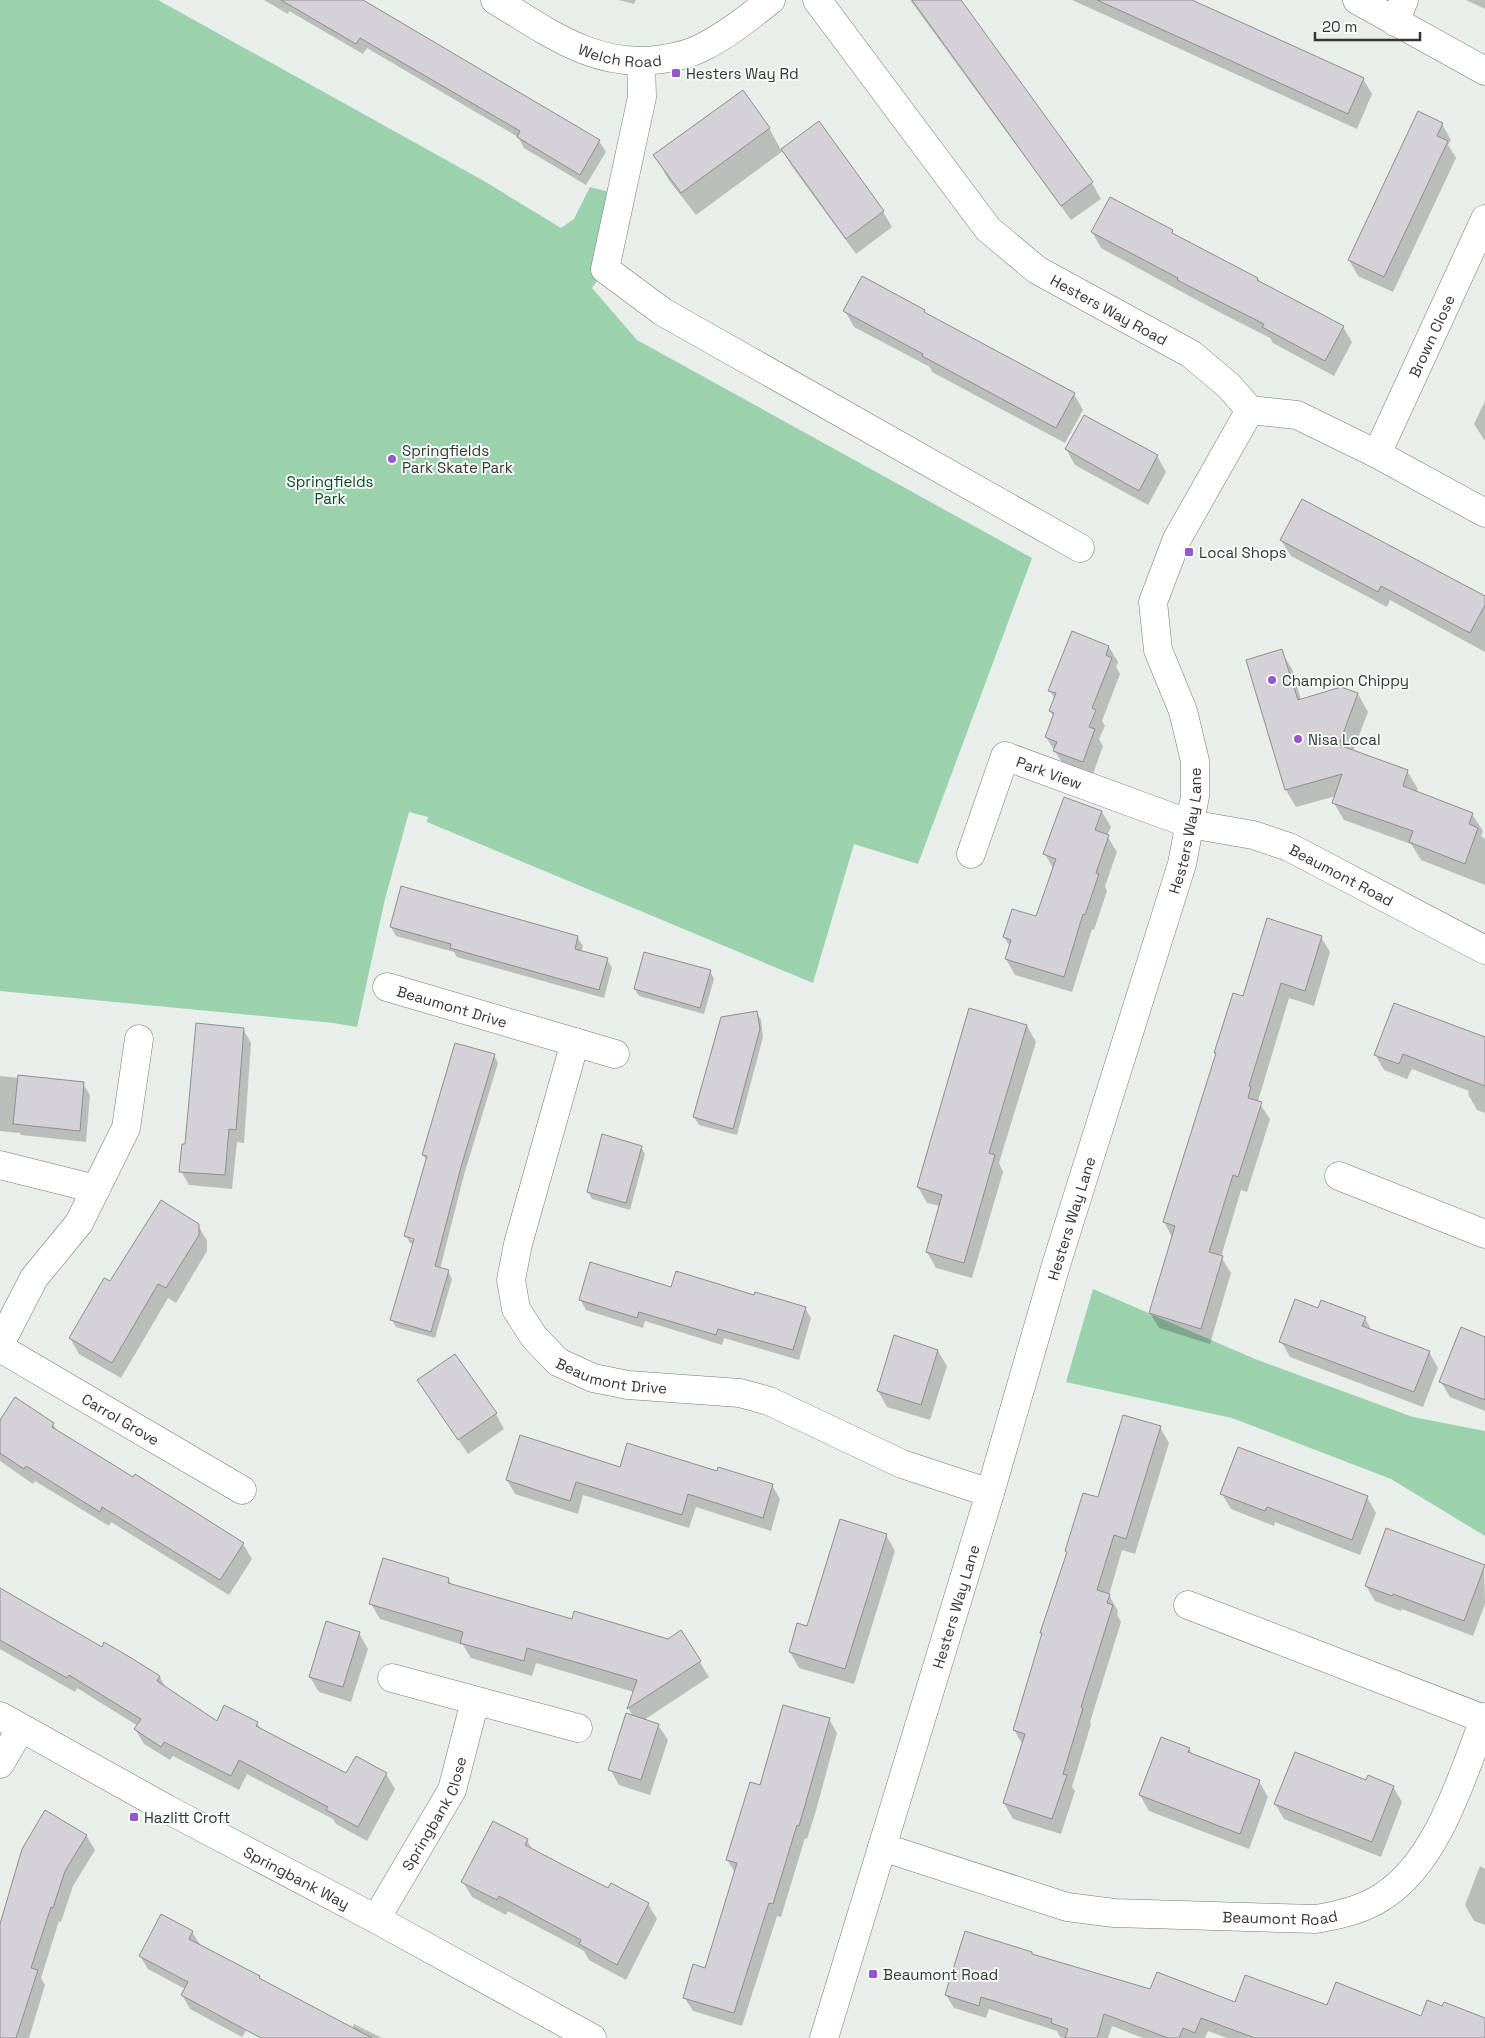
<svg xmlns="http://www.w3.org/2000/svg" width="1485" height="2038" font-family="'Space Grotesk',sans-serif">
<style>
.green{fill:#9cd1ad}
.shadow{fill:#0003;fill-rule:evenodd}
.building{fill:#d4d1d7;stroke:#908d92}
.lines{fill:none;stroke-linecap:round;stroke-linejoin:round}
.minor-casing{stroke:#757a77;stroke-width:29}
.minor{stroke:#fff;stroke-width:28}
.poi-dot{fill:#9657cd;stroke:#f5fbf7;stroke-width:2}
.labels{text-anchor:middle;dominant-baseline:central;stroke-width:4;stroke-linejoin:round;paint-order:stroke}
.street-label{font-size:15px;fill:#343635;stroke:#f5fbf7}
.poi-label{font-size:15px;fill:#343635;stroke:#f5fbf7;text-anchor:start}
.park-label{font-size:15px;fill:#0f4327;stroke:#f5fbf7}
</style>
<rect width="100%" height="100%" fill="#e8eeea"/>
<!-- green -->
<g class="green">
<path d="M 0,0 L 158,0 L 484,181 L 561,228 L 574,219 L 590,187 L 621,195 L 605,269 L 592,288 L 637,340 L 1032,558 L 918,864 L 854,844 L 813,983 L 427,822 L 428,817 L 409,812 L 385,899 L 357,1027 L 334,1023 L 0,991 Z"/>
<path d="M 1093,1289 L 1255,1359 L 1413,1417 L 1485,1431 L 1485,1536 L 1391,1479 L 1232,1418 L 1066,1382 Z"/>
</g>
<!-- shadow -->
<g class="shadow">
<path d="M 264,0 L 363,0 L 599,141 L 606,152 L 586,185 L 524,148 L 518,137 L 367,48 L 363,54 L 289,11 L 288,14 Z"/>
<path d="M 619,0 L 636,0 L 634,4 Z"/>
<path d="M 910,0 L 959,0 L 1092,183 L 1101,199 L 1071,220 Z"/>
<path d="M 1072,0 L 1189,0 L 1363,79 L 1372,94 L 1357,129 Z"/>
<path d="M 1466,0 L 1485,0 L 1485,9 Z"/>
<path d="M 1442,124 L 1451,140 L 1448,145 L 1456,158 L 1393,292 L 1358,276 L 1349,260 Z"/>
<path d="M 769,128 L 781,150 L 883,212 L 892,227 L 856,254 L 791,165 L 783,151 L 696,215 L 668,179 L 655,155 Z"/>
<path d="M 1172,231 L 1174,235 L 1258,279 L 1260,282 L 1343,327 L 1352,342 L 1334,376 L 1273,343 L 1270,338 L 1219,312 L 1101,248 L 1092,232 Z"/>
<path d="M 845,311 L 924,311 L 926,315 L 1074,394 L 1083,410 L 1065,443 L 932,372 L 930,367 L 854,327 Z"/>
<path d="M 1485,401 L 1485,441 L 1474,424 Z"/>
<path d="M 1066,449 L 1157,456 L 1166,472 L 1148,505 L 1075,465 Z"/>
<path d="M 1281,540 L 1485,599 L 1485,652 L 1390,600 L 1387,607 L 1291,556 Z"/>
<path d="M 1109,647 L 1118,662 L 1116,667 L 1120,674 L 1102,721 L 1105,726 L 1099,739 L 1103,746 L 1092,777 L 1064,766 L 1046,737 L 1054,717 L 1050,711 L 1055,699 L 1050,691 Z"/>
<path d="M 1281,651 L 1292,669 L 1301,700 L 1358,694 L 1368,712 L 1353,751 L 1407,771 L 1418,789 L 1416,792 L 1472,814 L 1483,831 L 1481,836 L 1485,839 L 1485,885 L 1421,860 L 1411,844 L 1344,820 L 1334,803 L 1336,796 L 1296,807 L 1286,790 Z"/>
<path d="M 1102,812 L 1111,827 L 1107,836 L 1117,852 L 1105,886 L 1107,891 L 1094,930 L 1092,929 L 1072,992 L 1015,975 L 1006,959 L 1010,947 L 1004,937 L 1037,918 L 1054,870 L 1045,854 Z"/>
<path d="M 391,927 L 577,937 L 583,946 L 581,952 L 607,959 L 612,968 L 604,998 L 457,957 L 454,952 L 396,936 Z"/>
<path d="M 1321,937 L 1330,952 L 1314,1006 L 1289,998 L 1258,1101 L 1270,1119 L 1247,1192 L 1241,1190 L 1221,1257 L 1231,1273 L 1210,1344 L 1159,1328 L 1150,1313 L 1172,1237 L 1164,1222 L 1244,998 Z"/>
<path d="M 710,971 L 714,979 L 704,1014 L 639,996 L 635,989 Z"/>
<path d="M 757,1013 L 761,1020 L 763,1037 L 737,1135 L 699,1125 L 694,1117 Z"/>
<path d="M 1027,1026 L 1036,1042 L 999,1163 L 1003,1172 L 972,1278 L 936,1268 L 927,1252 L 940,1206 L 927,1203 L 918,1187 Z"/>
<path d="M 243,1029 L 251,1043 L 244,1143 L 237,1142 L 232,1189 L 189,1185 L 181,1171 L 186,1145 Z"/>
<path d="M 1485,1038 L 1485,1113 L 1477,1110 L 1468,1094 L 1469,1091 L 1412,1069 L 1407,1079 L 1384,1070 L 1375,1054 Z"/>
<path d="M 494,1055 L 498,1063 L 464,1175 L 440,1269 L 448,1271 L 452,1279 L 435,1338 L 396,1327 L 392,1320 L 414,1244 L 410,1243 L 406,1236 L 427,1161 L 423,1155 ZM 410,1236 L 420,1242 L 410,1239 Z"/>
<path d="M 0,1076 L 83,1084 L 90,1095 L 86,1142 L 21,1135 L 20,1133 L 0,1131 Z"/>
<path d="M 641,1147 L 645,1154 L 630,1210 L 592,1199 L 588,1192 Z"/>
<path d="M 198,1225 L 207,1241 L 207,1251 L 176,1303 L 168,1298 L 121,1378 L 79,1354 L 70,1338 L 111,1283 Z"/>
<path d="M 672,1289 L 755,1296 L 805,1308 L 811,1318 L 799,1360 L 724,1338 L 722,1345 L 645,1321 L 643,1328 L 586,1310 L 580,1299 Z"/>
<path d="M 1319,1310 L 1365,1318 L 1372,1331 L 1429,1352 L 1438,1368 L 1423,1407 L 1290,1357 L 1281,1341 Z"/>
<path d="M 1485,1338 L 1485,1411 L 1450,1397 L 1441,1382 Z"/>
<path d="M 938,1351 L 947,1366 L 930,1420 L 887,1407 L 878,1391 Z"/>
<path d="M 419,1381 L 496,1414 L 504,1429 L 468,1454 Z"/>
<path d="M 0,1423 L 53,1424 L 57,1431 L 243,1544 L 252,1559 L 229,1595 L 111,1522 L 109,1526 L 35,1481 L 33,1484 L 0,1461 Z"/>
<path d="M 1160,1427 L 1169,1443 L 1135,1554 L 1122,1550 L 1109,1595 L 1118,1611 L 1117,1614 L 1121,1622 L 1090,1722 L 1091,1724 L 1072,1787 L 1075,1791 L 1061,1834 L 1013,1819 L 1004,1803 L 1023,1745 L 1014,1730 L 1043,1635 L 1042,1633 L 1068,1554 L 1066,1551 L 1098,1499 Z"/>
<path d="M 620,1468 L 718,1472 L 772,1485 L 780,1499 L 771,1531 L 696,1507 L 689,1528 L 583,1495 L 578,1514 L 515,1494 L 507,1480 Z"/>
<path d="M 1222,1494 L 1367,1497 L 1376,1513 L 1360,1555 L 1275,1522 L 1274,1526 L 1231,1509 Z"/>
<path d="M 886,1535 L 895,1551 L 854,1684 L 799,1668 L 790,1652 L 807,1627 Z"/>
<path d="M 1484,1566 L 1485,1604 L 1473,1636 L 1402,1609 L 1401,1611 L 1375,1601 L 1366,1586 Z"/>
<path d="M 448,1579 L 452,1585 L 573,1620 L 669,1640 L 681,1632 L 709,1677 L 644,1720 L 658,1725 L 668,1740 L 650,1795 L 619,1785 L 610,1769 L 633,1717 L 629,1709 L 634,1692 L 536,1663 L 532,1676 L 471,1658 L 463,1645 L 380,1619 L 371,1604 Z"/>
<path d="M 0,1589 L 102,1648 L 132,1660 L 160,1677 L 166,1689 L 217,1722 L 257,1723 L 261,1730 L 347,1775 L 386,1774 L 395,1789 L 367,1841 L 336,1824 L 333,1819 L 247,1774 L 239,1790 L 173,1756 L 170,1760 L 144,1744 L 135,1729 L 138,1726 L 77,1688 L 75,1692 L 0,1649 Z"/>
<path d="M 359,1633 L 368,1649 L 351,1702 L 319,1692 L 310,1677 Z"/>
<path d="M 829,1719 L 837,1733 L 815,1814 L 807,1839 L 805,1838 L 781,1917 L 777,1916 L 742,2026 L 693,2011 L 684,1997 L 706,1969 L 735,1873 L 727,1859 L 761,1786 Z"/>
<path d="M 1189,1749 L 1193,1755 L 1259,1781 L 1268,1797 L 1249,1849 L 1149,1811 L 1140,1795 Z"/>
<path d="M 1366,1782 L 1393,1787 L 1402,1802 L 1381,1857 L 1284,1819 L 1275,1804 Z"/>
<path d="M 494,1822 L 527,1840 L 533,1851 L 609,1889 L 648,1904 L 657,1919 L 626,1980 L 589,1960 L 584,1951 L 508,1911 L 506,1915 L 472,1897 L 463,1882 Z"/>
<path d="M 86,1835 L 95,1850 L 73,1886 L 61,1922 L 59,1921 L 41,1978 L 45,1985 L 29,2038 L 0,2038 L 0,1927 Z"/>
<path d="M 1480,1866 L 1485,1869 L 1485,1925 L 1474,1921 L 1465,1905 Z"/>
<path d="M 161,1916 L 192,1932 L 201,1946 L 259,1977 L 261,1981 L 352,2029 L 354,2024 L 382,2038 L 264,2038 L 247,2029 L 242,2037 L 190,2009 L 182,1995 L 185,1989 L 148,1969 L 140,1956 Z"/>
<path d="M 1033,1956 L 1151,1991 L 1306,2038 L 1227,2038 L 1208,2031 L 1205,2038 L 1143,2038 L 1112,2026 L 1108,2038 L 1065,2038 L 1060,2037 L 1057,2031 L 989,2009 L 986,2018 L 954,2008 L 946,1995 Z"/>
</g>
<!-- building -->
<g class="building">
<path d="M 281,0 L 363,0 L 600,140 L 580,175 L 517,137 L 520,131 L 360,38 L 356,44 Z"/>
<path d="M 912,0 L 961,0 L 1093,182 L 1061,206 Z"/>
<path d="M 1097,0 L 1192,0 L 1364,78 L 1348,114 Z"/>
<path d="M 743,90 L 770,128 L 681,193 L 653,155 Z"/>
<path d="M 1418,111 L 1443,123 L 1437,136 L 1448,141 L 1384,277 L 1348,260 Z"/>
<path d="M 819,121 L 884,211 L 846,239 L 781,149 Z"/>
<path d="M 1110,197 L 1173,230 L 1172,233 L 1258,278 L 1257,280 L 1344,326 L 1325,361 L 1262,327 L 1264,324 L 1177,280 L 1178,278 L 1091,232 Z"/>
<path d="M 862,276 L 925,310 L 924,312 L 1075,393 L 1056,428 L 922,356 L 923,354 L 843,311 Z"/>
<path d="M 1084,415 L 1158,455 L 1139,491 L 1065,449 Z"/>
<path d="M 1302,499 L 1485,596 L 1485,605 L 1470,633 L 1381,586 L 1378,592 L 1280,540 Z"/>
<path d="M 1072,631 L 1109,646 L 1106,655 L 1112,658 L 1092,708 L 1096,710 L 1089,727 L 1095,729 L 1083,762 L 1053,751 L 1057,742 L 1045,737 L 1054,713 L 1049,711 L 1056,693 L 1048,691 Z"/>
<path d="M 1282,649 L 1298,700 L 1341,687 L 1358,693 L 1339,745 L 1408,770 L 1403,786 L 1473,813 L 1469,824 L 1478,828 L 1465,864 L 1409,842 L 1413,831 L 1332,803 L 1342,774 L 1285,790 L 1246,660 Z"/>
<path d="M 1064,797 L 1102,811 L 1095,830 L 1109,835 L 1096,873 L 1099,874 L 1085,915 L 1083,914 L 1064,977 L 1005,959 L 1011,940 L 1003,937 L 1012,909 L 1036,916 L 1056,859 L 1043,854 Z"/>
<path d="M 401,886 L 578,936 L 575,949 L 608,958 L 599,990 L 450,948 L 451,944 L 390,927 Z"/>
<path d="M 1267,918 L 1322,936 L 1305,991 L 1281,983 L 1249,1086 L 1251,1087 L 1248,1098 L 1262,1102 L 1238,1177 L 1233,1175 L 1209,1252 L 1223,1256 L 1201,1329 L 1149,1313 L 1175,1226 L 1163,1222 L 1216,1053 L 1214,1053 L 1233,993 L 1243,996 Z"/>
<path d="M 644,952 L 711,970 L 700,1008 L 634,989 Z"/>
<path d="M 1394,1003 L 1485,1037 L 1485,1086 L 1403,1054 L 1399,1064 L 1374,1055 Z"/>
<path d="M 969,1008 L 1027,1025 L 989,1153 L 995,1155 L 964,1263 L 926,1252 L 942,1195 L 917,1187 Z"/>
<path d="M 757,1011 L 760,1029 L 733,1129 L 693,1117 L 721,1017 Z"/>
<path d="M 196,1023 L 244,1028 L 236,1130 L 229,1129 L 225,1175 L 179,1172 L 182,1144 L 185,1144 Z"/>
<path d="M 455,1043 L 495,1054 L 461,1167 L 435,1266 L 449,1270 L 431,1332 L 390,1320 L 414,1239 L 404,1236 L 427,1156 L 422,1155 Z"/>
<path d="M 18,1075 L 84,1082 L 80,1131 L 13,1124 Z"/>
<path d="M 602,1134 L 642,1146 L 626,1203 L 587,1192 Z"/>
<path d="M 161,1200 L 199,1224 L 199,1235 L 166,1288 L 158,1284 L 112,1363 L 69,1338 L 104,1278 L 110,1281 Z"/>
<path d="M 590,1262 L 671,1287 L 676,1271 L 754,1295 L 755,1292 L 806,1307 L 793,1350 L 718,1329 L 716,1335 L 639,1312 L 637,1318 L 579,1300 Z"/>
<path d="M 1295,1299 L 1318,1308 L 1321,1300 L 1366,1317 L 1362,1326 L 1430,1351 L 1414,1392 L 1279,1342 Z"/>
<path d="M 1461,1327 L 1485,1337 L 1485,1400 L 1439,1382 Z"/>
<path d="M 894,1335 L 938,1350 L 921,1405 L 877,1391 Z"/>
<path d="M 455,1354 L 497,1413 L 458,1440 L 417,1380 Z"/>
<path d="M 15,1397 L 54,1423 L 52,1427 L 133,1477 L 135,1474 L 244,1543 L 220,1580 L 102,1507 L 100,1512 L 26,1466 L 24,1469 L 0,1453 L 0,1420 Z"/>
<path d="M 1123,1415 L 1161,1426 L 1126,1539 L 1114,1535 L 1097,1590 L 1110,1594 L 1107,1603 L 1113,1605 L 1081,1707 L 1083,1708 L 1063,1774 L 1067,1775 L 1052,1819 L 1003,1803 L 1025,1734 L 1013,1730 L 1042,1633 L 1040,1633 L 1067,1552 L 1065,1551 L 1083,1493 L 1098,1497 Z"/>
<path d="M 520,1435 L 620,1467 L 627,1443 L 717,1471 L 718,1467 L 773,1484 L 763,1518 L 688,1494 L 682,1515 L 576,1482 L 570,1501 L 506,1480 Z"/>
<path d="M 1238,1447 L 1368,1496 L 1352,1540 L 1267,1507 L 1265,1511 L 1220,1494 Z"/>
<path d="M 840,1519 L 887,1534 L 845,1669 L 789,1652 L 797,1623 L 807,1626 Z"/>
<path d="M 1386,1528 L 1485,1565 L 1464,1621 L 1393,1594 L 1392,1596 L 1365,1586 Z"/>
<path d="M 383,1558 L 449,1578 L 448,1583 L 572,1619 L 574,1611 L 668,1639 L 681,1630 L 701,1661 L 627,1709 L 637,1680 L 527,1648 L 524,1661 L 460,1643 L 463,1632 L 369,1604 Z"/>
<path d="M 0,1588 L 102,1647 L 104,1642 L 133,1659 L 160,1676 L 157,1681 L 217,1721 L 224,1705 L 258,1722 L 256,1726 L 346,1773 L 356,1756 L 387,1773 L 358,1827 L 326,1810 L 328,1807 L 239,1760 L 231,1776 L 164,1742 L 161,1747 L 134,1729 L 141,1719 L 69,1675 L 67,1678 L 0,1640 Z"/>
<path d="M 326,1621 L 360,1632 L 343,1687 L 309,1677 Z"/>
<path d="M 783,1705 L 830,1718 L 799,1826 L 797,1825 L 773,1904 L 769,1903 L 734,2013 L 683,1998 L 693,1964 L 705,1968 L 737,1863 L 726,1860 L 750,1782 L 760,1785 Z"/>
<path d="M 626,1713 L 659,1724 L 641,1780 L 608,1770 Z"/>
<path d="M 1161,1737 L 1190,1748 L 1188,1752 L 1260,1780 L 1240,1834 L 1139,1795 Z"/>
<path d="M 1295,1752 L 1366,1780 L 1368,1775 L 1394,1786 L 1372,1842 L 1274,1804 Z"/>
<path d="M 45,1810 L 87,1835 L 65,1871 L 53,1908 L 51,1907 L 31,1968 L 38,1970 L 16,2038 L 0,2038 L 0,1924 L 22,1849 Z"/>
<path d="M 493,1821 L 528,1839 L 525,1845 L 563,1865 L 608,1888 L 611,1883 L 649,1903 L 617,1965 L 579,1944 L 581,1940 L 499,1896 L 497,1900 L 461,1882 Z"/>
<path d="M 161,1914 L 193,1931 L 189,1939 L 260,1976 L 259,1978 L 372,2038 L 261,2038 L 181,1995 L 188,1982 L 139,1956 Z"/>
<path d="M 965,1931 L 1032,1952 L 1032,1954 L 1150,1989 L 1157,1972 L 1235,2002 L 1245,1975 L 1327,2005 L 1336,1982 L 1421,2016 L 1427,2000 L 1442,2006 L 1444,2002 L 1485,2018 L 1485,2038 L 1255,2038 L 1201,2018 L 1195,2033 L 1183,2028 L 1179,2038 L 1168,2038 L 1104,2014 L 1097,2038 L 1065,2038 L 1068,2029 L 1051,2023 L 1052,2019 L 981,1997 L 979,2006 L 945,1995 Z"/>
</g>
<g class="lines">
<!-- minor casing -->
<g class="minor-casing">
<g id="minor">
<path id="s1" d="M 495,0 C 548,32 597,70 663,59 C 676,57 690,54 703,47 C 727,35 749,17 771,0"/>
<path id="s2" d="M 817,0 L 988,229 L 1037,270 L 1191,354 L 1229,386 L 1250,410 L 1297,415 L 1377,454 L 1485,513"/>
<path d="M 1357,0 L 1485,71"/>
<path d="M 1395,22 L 1404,0"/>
<path d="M 641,61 L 642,97 L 605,269 L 663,312 L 1080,548"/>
<path id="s3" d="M 1377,454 L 1485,219"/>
<path id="s4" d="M 971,854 L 1005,756 L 1190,824 L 1253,835 L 1289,847 L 1485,950"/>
<path id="s5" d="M 387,987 L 615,1054"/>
<path id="s6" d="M 575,1042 L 518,1244 L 511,1280 L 516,1309 L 534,1337 L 558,1362 L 593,1378 L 628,1385 L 740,1393 L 769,1401 L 902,1464 L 990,1493"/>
<path d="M 0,1165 L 96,1189"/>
<path d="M 1339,1176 L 1485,1234"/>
<path d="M 0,1344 L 34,1278 L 79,1223 L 126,1128 L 139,1039"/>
<path id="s7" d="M 0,1348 L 242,1490"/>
<path d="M 1188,1605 L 1484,1719"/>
<path d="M 392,1678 L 578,1728"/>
<path id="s8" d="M 0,1716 L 167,1809 L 376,1919 L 592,2038"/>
<path d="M 0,1764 L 21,1728"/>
<path id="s9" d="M 882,1847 L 1067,1907 L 1114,1913 L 1316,1919 C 1339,1915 1362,1910 1382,1897 C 1438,1862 1462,1776 1485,1717"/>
<path id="s10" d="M 376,1919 L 452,1790 L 475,1701"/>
<path id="s11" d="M 824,2038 L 990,1493 L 1056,1265 L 1182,864 L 1195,796 L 1195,761 L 1183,711 L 1158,650 L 1153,602 L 1177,539 L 1250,410"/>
</g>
</g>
<!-- minor -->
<use href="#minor" class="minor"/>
</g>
<!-- markers -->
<g class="poi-dot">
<rect x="671" y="68" width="10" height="10" rx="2.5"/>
<circle cx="392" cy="459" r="5"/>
<rect x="1184" y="547" width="10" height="10" rx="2.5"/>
<circle cx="1272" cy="680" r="5"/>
<circle cx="1298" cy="739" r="5"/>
<rect x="129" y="1812" width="10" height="10" rx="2.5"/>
<rect x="868" y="1969" width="10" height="10" rx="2.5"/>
</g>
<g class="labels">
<!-- street labels -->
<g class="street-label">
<text stroke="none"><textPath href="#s1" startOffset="139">Welch Road</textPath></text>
<text stroke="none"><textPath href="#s2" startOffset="432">Hesters Way Road</textPath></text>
<text stroke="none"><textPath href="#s3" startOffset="130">Brown Close</textPath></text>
<text stroke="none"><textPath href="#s4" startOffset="151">Park View</textPath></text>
<text stroke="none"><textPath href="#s11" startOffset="1261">Hesters Way Lane</textPath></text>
<text stroke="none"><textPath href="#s4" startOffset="462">Beaumont Road</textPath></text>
<text stroke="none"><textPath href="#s5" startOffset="68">Beaumont Drive</textPath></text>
<text stroke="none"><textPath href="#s11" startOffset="856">Hesters Way Lane</textPath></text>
<text stroke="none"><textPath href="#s6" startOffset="400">Beaumont Drive</textPath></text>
<text stroke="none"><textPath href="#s7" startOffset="140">Carrol Grove</textPath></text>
<text stroke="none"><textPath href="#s11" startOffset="451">Hesters Way Lane</textPath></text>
<text stroke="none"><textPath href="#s10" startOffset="121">Springbank Close</textPath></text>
<text stroke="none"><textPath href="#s8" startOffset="338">Springbank Way</textPath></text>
<text stroke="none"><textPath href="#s9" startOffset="408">Beaumont Road</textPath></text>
</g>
<!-- poi labels -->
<g class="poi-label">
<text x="686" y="73">Hesters Way Rd</text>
<text x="402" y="450">Springfields<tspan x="402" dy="17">Park Skate Park</tspan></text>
<text x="1199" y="552">Local Shops</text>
<text x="1282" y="680">Champion Chippy</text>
<text x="1308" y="739">Nisa Local</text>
<text x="144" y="1817">Hazlitt Croft</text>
<text x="883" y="1974">Beaumont Road</text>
</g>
<!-- park labels -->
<g class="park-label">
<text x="330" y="481">Springfields<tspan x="330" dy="17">Park</tspan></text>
</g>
</g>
<!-- scale -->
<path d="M1315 32v8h105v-8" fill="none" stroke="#343635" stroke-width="2.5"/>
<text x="1322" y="32" font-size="15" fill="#343635" stroke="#f5fbf7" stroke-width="4" paint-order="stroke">20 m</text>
</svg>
